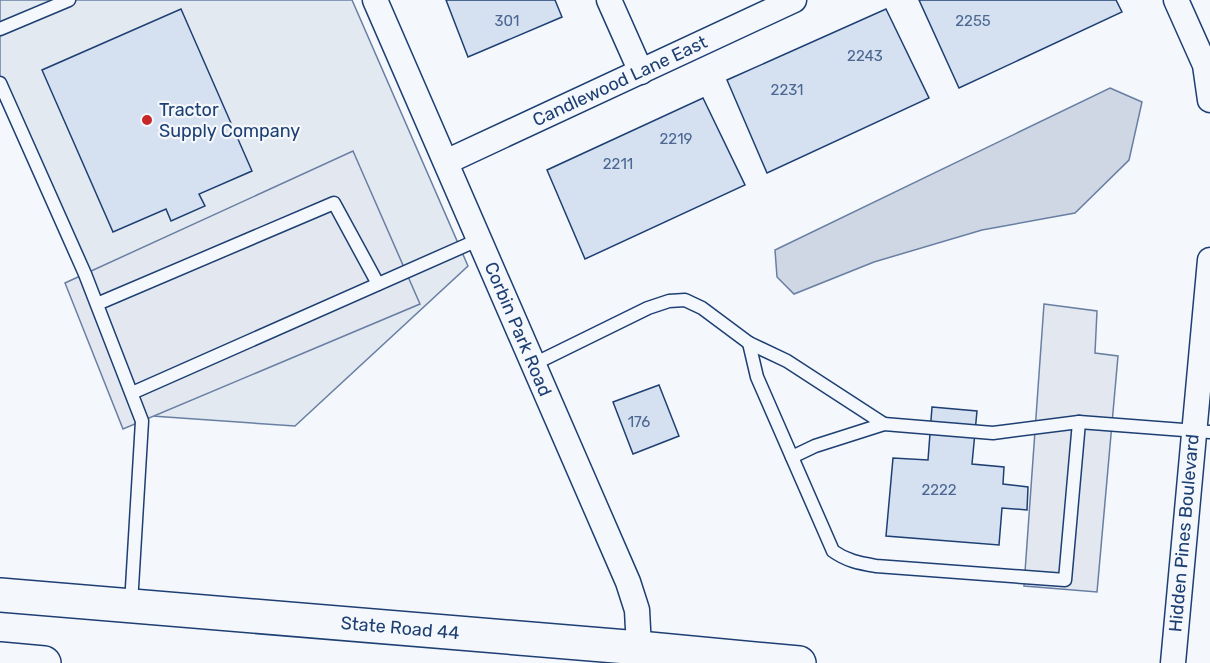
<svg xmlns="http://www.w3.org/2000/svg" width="1210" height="663" font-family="Rubik,sans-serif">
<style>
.green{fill:#e3e9f0;stroke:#687fa3;stroke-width:1.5}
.parking{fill:#e3e8f0;stroke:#687fa3;stroke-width:1.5}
.water{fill:#cfd7e4;stroke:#687fa3;stroke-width:1.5}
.building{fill:#d5e0f0;stroke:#1d3f73;stroke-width:1.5}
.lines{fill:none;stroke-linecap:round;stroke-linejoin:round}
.service-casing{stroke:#1d3f73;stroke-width:15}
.minor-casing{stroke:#1d3f73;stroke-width:27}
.primary-casing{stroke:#1d3f73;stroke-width:36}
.service{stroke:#f4f7fb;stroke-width:12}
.minor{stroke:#f4f7fb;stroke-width:24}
.primary{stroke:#f4f7fb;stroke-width:33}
.poi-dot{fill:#c62828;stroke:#f4f7fb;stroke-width:2}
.labels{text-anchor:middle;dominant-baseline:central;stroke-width:4.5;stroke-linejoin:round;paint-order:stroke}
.number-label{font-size:15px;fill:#4b6792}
.street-label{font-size:18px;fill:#1d3f73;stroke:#f4f7fb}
.poi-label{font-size:18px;fill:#1d3f73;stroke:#f4f7fb;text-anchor:start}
</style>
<rect width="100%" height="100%" fill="#f4f7fb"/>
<!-- green -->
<path class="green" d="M 0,0 L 352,0 L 468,266 L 295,426 L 152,416 L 0,99 Z"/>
<!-- parking -->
<g class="parking">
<path d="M 353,151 L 420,304 L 123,429 L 65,283 Z"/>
<path d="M 1044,304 L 1097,311 L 1095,353 L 1118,356 L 1097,592 L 1024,586 Z"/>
</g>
<!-- water -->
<path class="water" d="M 1110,88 L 1142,102 L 1129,160 L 1075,213 L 982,230 L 874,262 L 794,294 L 777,277 L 775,250 Z"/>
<!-- building -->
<g class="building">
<path d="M 446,0 L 555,0 L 562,17 L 468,57 Z"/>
<path d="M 919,0 L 1116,0 L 1122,12 L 959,88 Z"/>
<path d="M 181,9 L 252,171 L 199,194 L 205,206 L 171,221 L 166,209 L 113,232 L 42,70 Z"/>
<path d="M 886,9 L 929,98 L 767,173 L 727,80 Z"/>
<path d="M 703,98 L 745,185 L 585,259 L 547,170 Z"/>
<path d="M 659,385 L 679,436 L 633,454 L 613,402 Z"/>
<path d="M 932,407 L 977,411 L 972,464 L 1004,467 L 1003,484 L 1028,487 L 1027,510 L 1002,508 L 999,545 L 886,536 L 893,458 L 928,460 Z"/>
</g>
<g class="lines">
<!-- service casing -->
<g class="service-casing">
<g id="service">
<path d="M 0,29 L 69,0"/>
<path d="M 0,83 L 85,274 L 142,421 L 131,604"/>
<path d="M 97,304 L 334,203 L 378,284"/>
<path d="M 749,343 L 757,377 L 833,551 C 847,561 859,563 876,566 L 1065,580 L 1079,422"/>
<path d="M 534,364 L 648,308 L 669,301 L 685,300 L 702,308 L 749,343 L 787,361 L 884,424"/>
<path d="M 132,393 L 480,239"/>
<path d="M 792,457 L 815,446 L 884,424 L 993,433 L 1079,422 L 1210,432"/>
</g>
</g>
<!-- minor casing -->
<g class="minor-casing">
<g id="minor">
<path d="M 375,0 L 628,582 L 637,610 L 639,648 L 638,663"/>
<path d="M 609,0 L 641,72"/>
<path d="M 1176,0 L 1205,65 L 1210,100"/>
<path d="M 446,162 L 794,0"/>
<path d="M 1173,663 L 1210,260"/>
</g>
</g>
<!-- primary casing -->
<g class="primary-casing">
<g id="primary">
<path d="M 0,595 L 639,648 L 799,663"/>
<path d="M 0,659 L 44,663"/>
</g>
</g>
<!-- service -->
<use href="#service" class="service"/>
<!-- minor -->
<use href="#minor" class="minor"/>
<!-- primary -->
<use href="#primary" class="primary"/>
</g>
<!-- markers -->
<circle class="poi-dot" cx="147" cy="120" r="6"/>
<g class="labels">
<!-- number labels -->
<g class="number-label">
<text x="507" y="21">301</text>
<text x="973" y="21">2255</text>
<text x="865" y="56">2243</text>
<text x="787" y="90">2231</text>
<text x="676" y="139">2219</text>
<text x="618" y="164">2211</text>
<text x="639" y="422">176</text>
<text x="939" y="490">2222</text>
</g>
<!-- street labels -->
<g class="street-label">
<text transform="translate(620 81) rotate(-25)">Candlewood Lane East</text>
<text transform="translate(518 329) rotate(67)">Corbin Park Road</text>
<text transform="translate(1184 533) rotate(-85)">Hidden Pines Boulevard</text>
<text transform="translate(400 628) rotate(5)">State Road 44</text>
</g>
<!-- poi labels -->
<g class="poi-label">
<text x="159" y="110">Tractor<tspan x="159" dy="21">Supply Company</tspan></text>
</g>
</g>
</svg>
